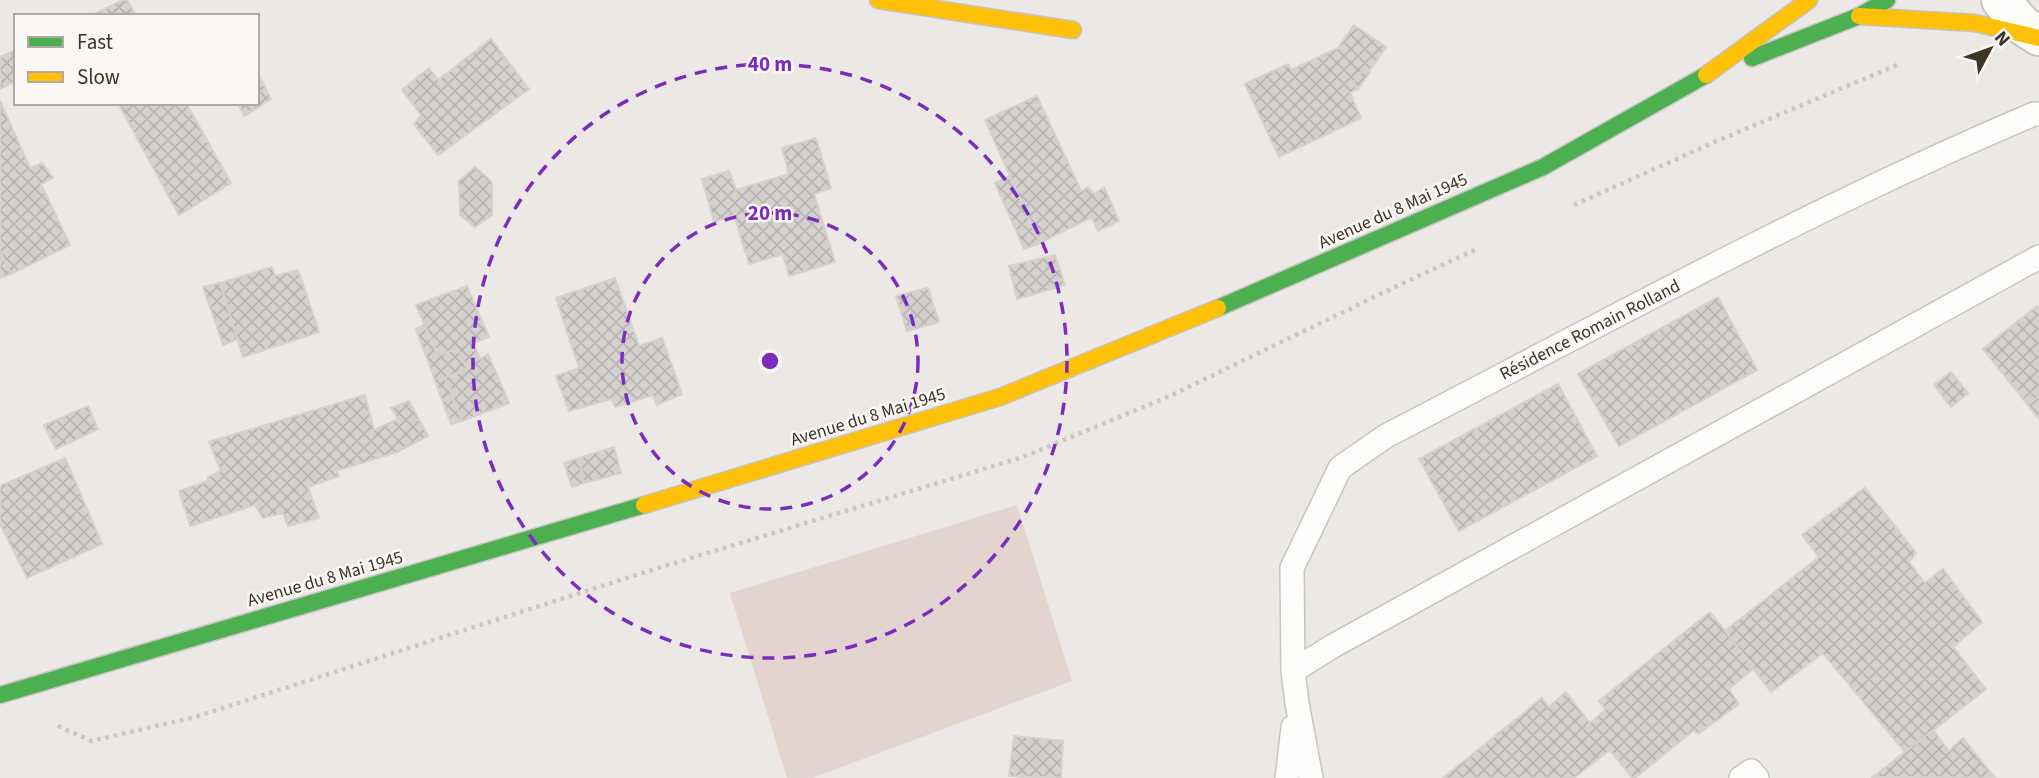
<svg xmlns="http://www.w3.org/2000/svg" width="2039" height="778" font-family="'Source Sans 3',sans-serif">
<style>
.pitch{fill:#e4d4d0}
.building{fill:url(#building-cross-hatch);stroke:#d4d1cf;stroke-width:2}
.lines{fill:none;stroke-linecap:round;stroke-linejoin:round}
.lane-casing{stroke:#c7c4c2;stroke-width:26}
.street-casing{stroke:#c7c4c2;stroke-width:42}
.fast-casing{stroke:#c7c3c0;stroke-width:19}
.slow-casing{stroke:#c7c3c0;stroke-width:19}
.path{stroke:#cac6c2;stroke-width:4.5;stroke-dasharray:3.5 5;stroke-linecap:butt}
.lane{stroke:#fcfcfb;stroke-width:23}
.street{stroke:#fcfcfb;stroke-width:38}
.fast{stroke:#4caf50;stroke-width:16}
.slow{stroke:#ffc107;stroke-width:16}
.ring{fill:none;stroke:#7b2cbf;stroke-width:3.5;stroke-dasharray:12 9}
.labels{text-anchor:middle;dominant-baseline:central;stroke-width:5;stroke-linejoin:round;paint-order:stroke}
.street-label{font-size:18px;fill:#3e3424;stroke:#faf7f5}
.centre{fill:#7b2cbf;stroke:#faf7f5;stroke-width:3.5}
.ring-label{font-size:21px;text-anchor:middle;font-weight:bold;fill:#7b2cbf;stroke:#faf7f5;stroke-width:5;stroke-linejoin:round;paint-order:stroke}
</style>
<defs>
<pattern id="building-cross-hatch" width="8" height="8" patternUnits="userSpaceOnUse" patternTransform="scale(1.75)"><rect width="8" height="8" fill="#d4d1cf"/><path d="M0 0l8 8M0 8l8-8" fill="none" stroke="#b7b4b2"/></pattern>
</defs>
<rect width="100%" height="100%" fill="#ebe8e6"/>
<!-- pitch -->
<path class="pitch" d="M 1017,505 L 1072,681 L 812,778 L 787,778 L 730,593 Z"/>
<!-- building -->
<g class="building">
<path d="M 123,0 L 127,0 L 136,16 L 90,16 Z"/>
<path d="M 1354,25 L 1386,47 L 1369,71 L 1363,69 L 1353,83 L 1358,89 L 1350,93 L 1361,118 L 1279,157 L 1245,84 L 1288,64 L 1291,70 L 1338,48 Z"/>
<path d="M 491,39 L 529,89 L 438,155 L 414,124 L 421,115 L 402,90 L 429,68 L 438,80 Z"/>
<path d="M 16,50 L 16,81 L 0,89 L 0,57 Z"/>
<path d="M 1363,69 L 1370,72 L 1358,89 L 1353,83 Z"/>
<path d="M 257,72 L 271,99 L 244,116 L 238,103 L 257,103 Z"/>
<path d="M 1037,96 L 1081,191 L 1088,187 L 1094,194 L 1104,187 L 1119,221 L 1098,231 L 1092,217 L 1040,243 L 985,120 Z"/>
<path d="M 0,101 L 30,168 L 42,163 L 53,178 L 41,184 L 70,245 L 11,274 L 0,251 Z"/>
<path d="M 118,103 L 186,103 L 231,183 L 179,215 Z"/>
<path d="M 816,138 L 831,188 L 814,194 L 835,262 L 789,276 L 783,254 L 749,264 L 734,215 L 714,222 L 702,179 L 729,171 L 736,190 L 789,174 L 782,148 Z"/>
<path d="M 475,167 L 492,182 L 492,215 L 475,227 L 460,215 L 459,181 Z"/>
<path d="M 1010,176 L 1040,243 L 1024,249 L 995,183 Z"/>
<path d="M 0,251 L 11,274 L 0,278 Z"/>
<path d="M 1055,255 L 1065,285 L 1017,299 L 1009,266 Z"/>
<path d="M 272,267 L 275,276 L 298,270 L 319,332 L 243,357 L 220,283 Z"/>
<path d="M 615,278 L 639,346 L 662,338 L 682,394 L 657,405 L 653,395 L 615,407 L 611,399 L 569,411 L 556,376 L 579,368 L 556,298 Z"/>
<path d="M 220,283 L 237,339 L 223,345 L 203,287 Z"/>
<path d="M 467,286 L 489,337 L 473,343 L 480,359 L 488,354 L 509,403 L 462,421 L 445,378 L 467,369 L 457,348 L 438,356 L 416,305 Z"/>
<path d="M 928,288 L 939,322 L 907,331 L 896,296 Z"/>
<path d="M 1718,297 L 1757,370 L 1619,446 L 1578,374 Z"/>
<path d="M 2037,306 L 2039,309 L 2039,396 L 2028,405 L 1983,349 Z"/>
<path d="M 424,325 L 438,356 L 457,348 L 467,369 L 445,378 L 462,421 L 451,424 L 416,329 Z"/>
<path d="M 1951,372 L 1968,393 L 1951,407 L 1934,385 Z"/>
<path d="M 1558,384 L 1597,456 L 1459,531 L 1419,459 Z"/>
<path d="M 365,395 L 374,430 L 398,419 L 391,408 L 409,401 L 428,436 L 397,452 L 336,471 L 339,476 L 308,487 L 319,518 L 288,526 L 283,513 L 263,518 L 255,505 L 190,526 L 179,491 L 208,481 L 208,477 L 221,471 L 209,442 Z"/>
<path d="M 2039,396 L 2039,419 L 2028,405 Z"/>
<path d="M 88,406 L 98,429 L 56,449 L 44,425 Z"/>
<path d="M 614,447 L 621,473 L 584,483 L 579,458 Z"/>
<path d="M 65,458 L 102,544 L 27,578 L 0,524 L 0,486 Z"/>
<path d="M 579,458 L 584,483 L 572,487 L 564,463 Z"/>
<path d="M 1865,488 L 1916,553 L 1909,562 L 1925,583 L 1943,569 L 1982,622 L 1953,647 L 1986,689 L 1905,752 L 1823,653 L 1771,692 L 1725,631 L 1819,557 L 1802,535 Z"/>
<path d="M 1710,612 L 1754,668 L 1729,689 L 1739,704 L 1698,734 L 1694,730 L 1635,778 L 1632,778 L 1610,750 L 1574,778 L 1443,778 L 1542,698 L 1549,707 L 1566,692 L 1590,723 L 1606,709 L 1599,701 Z"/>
<path d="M 1933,730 L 1949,751 L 1963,738 L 1995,778 L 1873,777 Z"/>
<path d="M 1014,736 L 1063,741 L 1061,778 L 1009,776 Z"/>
</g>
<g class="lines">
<!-- lane casing -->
<g class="lane-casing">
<g id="lane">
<path d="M 1293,671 L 1333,646 L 2039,257"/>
<path d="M 1287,778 L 1293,727"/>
<path d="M 1311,778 L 1297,703 L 1293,671 L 1292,568 L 1340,468 L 1386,436 C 1600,325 1812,208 2034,114 L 2039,114"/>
<path d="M 1741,778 L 1751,771 L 1757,778"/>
</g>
</g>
<!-- street casing -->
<g class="street-casing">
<path id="street" d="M 2001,0 L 2022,25 L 2039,36"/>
</g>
<!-- fast casing -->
<g class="fast-casing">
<g id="fast">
<path d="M 1752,58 L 1859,16 L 1887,0"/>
<path d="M 1218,308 L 1543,167 L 1706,75"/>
<path d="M 0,695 L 644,505"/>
</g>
</g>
<!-- slow casing -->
<g class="slow-casing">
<g id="slow">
<path d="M 878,0 L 1073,30"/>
<path d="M 1859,16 L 1975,23 L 2039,38"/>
<path d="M 1706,75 L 1809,0"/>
<path d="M 644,505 L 1000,397 L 1218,308"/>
</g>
</g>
<!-- path -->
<g class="path">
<path d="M 1574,205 L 1710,144 L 1897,65"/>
<path d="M 58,726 L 92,741 L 195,717 L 642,573 L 1023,457 L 1170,396 L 1399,285 L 1477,249"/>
</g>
<!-- lane -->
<use href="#lane" class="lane"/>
<!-- street -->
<use href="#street" class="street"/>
<!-- fast -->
<use href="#fast" class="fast"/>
<!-- slow -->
<use href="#slow" class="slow"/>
</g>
<!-- distance rings -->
<g class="ring">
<circle cx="770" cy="361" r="148"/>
<circle cx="770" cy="361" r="297"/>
</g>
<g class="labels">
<!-- street labels -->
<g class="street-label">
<text transform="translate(1393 211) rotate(-24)">Avenue du 8 Mai 1945</text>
<text transform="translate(1590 330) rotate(-27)">Résidence Romain Rolland</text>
<text transform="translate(868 417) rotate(-17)">Avenue du 8 Mai 1945</text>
<text transform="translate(325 579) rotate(-16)">Avenue du 8 Mai 1945</text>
</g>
</g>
<circle cx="770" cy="361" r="10" class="centre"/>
<g class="ring-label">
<text x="770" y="71">40 m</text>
<text x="770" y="220">20 m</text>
</g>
<!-- legend -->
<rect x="14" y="14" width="245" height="91" fill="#faf7f5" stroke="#afa9a1" stroke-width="2"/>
<rect x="28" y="37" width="35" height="10" fill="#4caf50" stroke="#afa9a1" stroke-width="2"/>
<text x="77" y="49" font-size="21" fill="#3e3424">Fast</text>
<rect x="28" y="72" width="35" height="10" fill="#ffc107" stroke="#afa9a1" stroke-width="2"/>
<text x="77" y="84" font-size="21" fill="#3e3424">Slow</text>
<!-- north arrow -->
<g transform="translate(1990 49) rotate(49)" stroke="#faf7f5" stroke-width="5" paint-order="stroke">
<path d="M0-5L12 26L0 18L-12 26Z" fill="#3e3424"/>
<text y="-10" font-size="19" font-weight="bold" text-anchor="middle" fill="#3e3424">N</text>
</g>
</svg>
